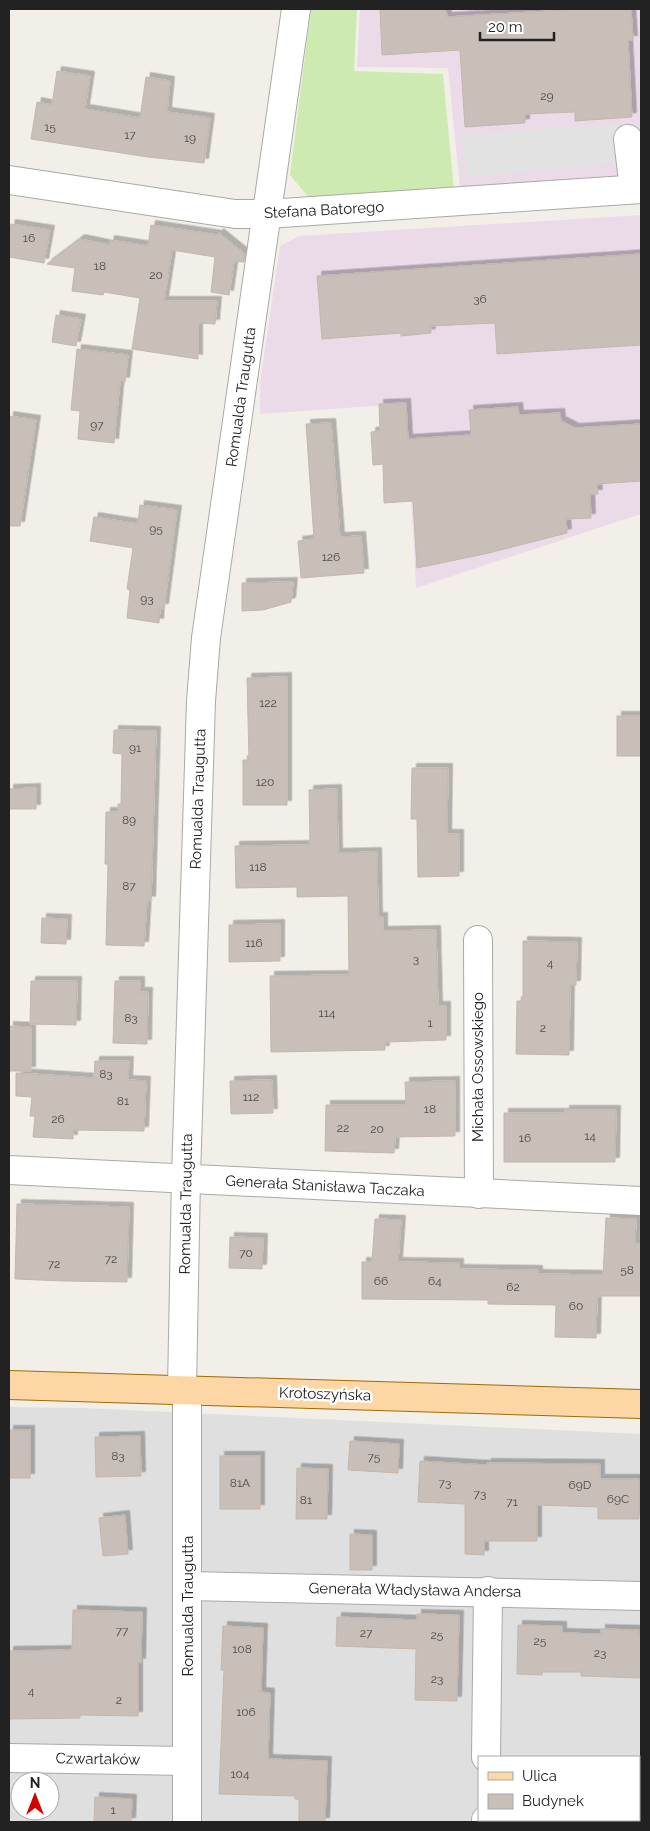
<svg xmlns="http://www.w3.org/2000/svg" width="650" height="1831" font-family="Raleway,sans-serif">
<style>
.residential{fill:#e0dfdf;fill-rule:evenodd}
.industrial{fill:#ebdbe8}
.grass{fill:#cdebb0}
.parking{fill:#e2e2e2}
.building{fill:#c7bfb8;stroke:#c4b6ab;filter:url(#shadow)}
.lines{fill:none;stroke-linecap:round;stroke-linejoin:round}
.minor-casing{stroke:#a9a9a9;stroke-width:30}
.major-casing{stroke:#a06b00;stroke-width:30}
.minor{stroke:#fff;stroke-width:28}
.major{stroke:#fcd6a4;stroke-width:28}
.labels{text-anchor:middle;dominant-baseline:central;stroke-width:5;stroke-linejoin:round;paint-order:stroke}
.number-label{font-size:12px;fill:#4b4948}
.street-label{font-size:15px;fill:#222;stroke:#fff}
</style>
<defs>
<filter id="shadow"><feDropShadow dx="4.5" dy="-4.5" stdDeviation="0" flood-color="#0004"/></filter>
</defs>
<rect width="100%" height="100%" fill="#f2efe9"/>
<!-- residential -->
<path class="residential" d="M 9,1407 L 84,1408 L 641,1434 L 641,1822 L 9,1822 ZM 479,1757 L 639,1757 L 639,1820 L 479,1820 ZM 20,1781 L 50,1781 L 50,1811 L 20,1811 Z"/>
<!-- industrial -->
<g class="industrial">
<path d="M 360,9 L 641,9 L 641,175 L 460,188 L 448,68 L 357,67 Z"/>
<path d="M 641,215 L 641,514 L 416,588 L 406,406 L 374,406 L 260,414 L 260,383 L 280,246 L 299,236 Z"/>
</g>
<!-- grass -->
<path class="grass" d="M 311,9 L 357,9 L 354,71 L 443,74 L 454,191 L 311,200 L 290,175 Z"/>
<!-- parking -->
<path class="parking" d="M 637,123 L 640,161 L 467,177 L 462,134 Z"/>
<!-- building -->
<g class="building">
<path d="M 380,9 L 446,9 L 447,17 L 583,9 L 631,9 L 633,40 L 628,40 L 632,117 L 575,121 L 575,112 L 525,114 L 525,123 L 465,127 L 460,50 L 382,55 Z"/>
<path d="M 57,71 L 90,76 L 85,109 L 140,118 L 146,77 L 170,81 L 167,112 L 210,118 L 204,163 L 148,157 L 31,139 L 37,102 L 52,105 Z"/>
<path d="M 11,224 L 50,230 L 44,263 L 9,257 L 9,236 Z"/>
<path d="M 151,225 L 218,235 L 219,233 L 245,254 L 244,262 L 234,261 L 229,295 L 211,292 L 215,257 L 172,250 L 164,301 L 217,301 L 215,324 L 198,323 L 198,359 L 132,349 L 140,298 L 104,292 L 103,295 L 72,291 L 75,268 L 47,264 L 80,239 L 109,245 L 110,240 L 148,246 Z"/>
<path d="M 641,254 L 641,345 L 497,354 L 495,323 L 431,326 L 431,333 L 401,336 L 401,333 L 322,339 L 317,276 Z"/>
<path d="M 56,315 L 81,319 L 76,346 L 52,342 Z"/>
<path d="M 77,349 L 128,355 L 125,382 L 120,381 L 114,443 L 78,439 L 80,411 L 71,410 Z"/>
<path d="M 406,403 L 408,439 L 471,435 L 469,410 L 518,407 L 519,415 L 560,413 L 561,421 L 575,428 L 641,424 L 641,481 L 597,484 L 598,494 L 590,494 L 591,518 L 566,519 L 567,533 L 489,553 L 417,568 L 413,501 L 384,503 L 383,464 L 373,465 L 371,432 L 380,431 L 379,404 Z"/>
<path d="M 9,416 L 36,420 L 20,526 L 9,526 Z"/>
<path d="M 331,423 L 340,537 L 361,536 L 364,573 L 301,578 L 298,541 L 314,539 L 306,424 Z"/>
<path d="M 140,505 L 177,510 L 164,608 L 160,608 L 159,623 L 127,618 L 130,590 L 127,589 L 133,548 L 90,541 L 94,517 L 138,524 Z"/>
<path d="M 293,582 L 291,602 L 263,610 L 242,611 L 242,583 Z"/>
<path d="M 287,677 L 287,805 L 243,805 L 243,760 L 249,760 L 247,678 Z"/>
<rect x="617" y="716" width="24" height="40"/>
<path d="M 114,730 L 156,731 L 151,901 L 147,900 L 144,946 L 106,945 L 108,864 L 105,864 L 106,812 L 118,812 L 118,804 L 121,804 L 122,754 L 113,753 Z"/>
<path d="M 412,768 L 448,768 L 447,834 L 459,834 L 459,876 L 418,877 L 417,819 L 411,819 Z"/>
<path d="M 36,788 L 36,809 L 9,809 L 9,789 Z"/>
<path d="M 337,789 L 338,853 L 377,852 L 378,917 L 383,917 L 383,931 L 436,930 L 438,1006 L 446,1006 L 446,1040 L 385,1042 L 385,1050 L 271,1052 L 270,976 L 349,975 L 348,896 L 297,897 L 297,887 L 236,888 L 235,846 L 310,845 L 309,790 Z"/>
<path d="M 42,918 L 67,919 L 66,944 L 41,943 Z"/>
<path d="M 280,924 L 280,961 L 229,962 L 229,925 Z"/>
<path d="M 523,941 L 577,942 L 576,985 L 570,985 L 569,1055 L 516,1054 L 517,1001 L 523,1001 Z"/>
<path d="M 31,981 L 77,981 L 76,1025 L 30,1024 Z"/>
<path d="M 115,981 L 140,981 L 140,992 L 148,992 L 147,1044 L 113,1043 Z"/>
<path d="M 9,1026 L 31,1027 L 31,1071 L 9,1071 Z"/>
<path d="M 95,1061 L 129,1061 L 128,1080 L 146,1081 L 144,1131 L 73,1130 L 73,1139 L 33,1137 L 35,1116 L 30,1116 L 32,1097 L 16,1096 L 16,1073 L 94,1078 Z"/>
<path d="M 272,1080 L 273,1113 L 231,1114 L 230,1081 Z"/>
<path d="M 455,1081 L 455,1136 L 395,1137 L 394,1153 L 325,1151 L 326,1105 L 406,1105 L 405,1082 Z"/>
<path d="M 565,1110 L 616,1110 L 615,1162 L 504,1162 L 504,1113 L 565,1113 Z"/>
<path d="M 17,1204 L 129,1207 L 127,1282 L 64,1281 L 15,1279 Z"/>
<path d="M 606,1218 L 636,1219 L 635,1244 L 641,1244 L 641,1296 L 597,1296 L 596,1338 L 555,1337 L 556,1305 L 488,1304 L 488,1300 L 362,1299 L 362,1262 L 372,1262 L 375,1219 L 401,1220 L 398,1262 L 459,1263 L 459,1269 L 538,1270 L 538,1274 L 603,1275 Z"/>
<path d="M 230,1237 L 263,1238 L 262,1269 L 229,1268 Z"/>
<rect x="9" y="1430" width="21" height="48"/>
<path d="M 140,1436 L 141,1476 L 96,1477 L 95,1437 Z"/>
<path d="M 350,1441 L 399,1444 L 398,1473 L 348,1470 Z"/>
<rect x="220" y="1456" width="40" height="53"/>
<path d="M 420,1461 L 487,1465 L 487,1463 L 600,1464 L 600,1479 L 639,1479 L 639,1519 L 598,1519 L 598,1507 L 537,1505 L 537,1541 L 484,1541 L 484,1555 L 465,1554 L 465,1504 L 418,1502 Z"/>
<path d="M 297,1468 L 328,1469 L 327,1519 L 296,1519 Z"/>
<path d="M 125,1515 L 128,1554 L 103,1556 L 99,1518 Z"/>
<path d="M 350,1534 L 372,1535 L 372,1570 L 350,1570 Z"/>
<path d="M 73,1610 L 142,1612 L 141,1663 L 138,1662 L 138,1716 L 80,1715 L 80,1718 L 9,1719 L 9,1651 L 72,1650 Z"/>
<path d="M 417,1614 L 459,1615 L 457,1701 L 415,1700 L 416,1649 L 336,1646 L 337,1617 L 417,1620 Z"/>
<path d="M 518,1625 L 562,1626 L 562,1633 L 601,1634 L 601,1629 L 639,1630 L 639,1636 L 641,1636 L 641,1678 L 581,1676 L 581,1672 L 542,1672 L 542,1675 L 517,1674 Z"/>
<path d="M 223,1626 L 263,1628 L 261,1692 L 270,1693 L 268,1759 L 327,1761 L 325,1822 L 299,1822 L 299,1799 L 295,1799 L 295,1796 L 219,1794 L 224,1670 L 221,1670 Z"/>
<path d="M 95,1797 L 132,1799 L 131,1822 L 94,1822 Z"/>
</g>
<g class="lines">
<!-- minor casing -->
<g class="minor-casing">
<g id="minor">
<path d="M 628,139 L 634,189"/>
<path d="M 9,180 L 235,214 L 267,214 L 641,189"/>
<path d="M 478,940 L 479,1194"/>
<path d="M 9,1170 C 220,1179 430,1192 641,1201"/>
<path d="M 182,1389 L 186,1177 L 201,701 L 206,638 L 296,9"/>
<path d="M 188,1586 L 641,1596"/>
<path d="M 486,1757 L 488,1591"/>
<path d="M 9,1758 L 187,1761"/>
<path d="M 187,1822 L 187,1389"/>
<path d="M 486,1822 L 486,1820"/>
</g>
</g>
<!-- major casing -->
<g class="major-casing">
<path id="major" d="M 9,1385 L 641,1404"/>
</g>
<!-- minor -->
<use href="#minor" class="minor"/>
<!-- major -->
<use href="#major" class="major"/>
</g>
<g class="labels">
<!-- number labels -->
<g class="number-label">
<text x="547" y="96">29</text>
<text x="50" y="127">15</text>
<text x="130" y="135">17</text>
<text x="190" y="138">19</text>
<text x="29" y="238">16</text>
<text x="100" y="266">18</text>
<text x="156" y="275">20</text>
<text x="480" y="299">36</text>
<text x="97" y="425">97</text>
<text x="156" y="529">95</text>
<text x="331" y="557">126</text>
<text x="147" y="599">93</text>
<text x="268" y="703">122</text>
<text x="135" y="748">91</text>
<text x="265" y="782">120</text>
<text x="129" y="820">89</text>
<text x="258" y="867">118</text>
<text x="129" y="886">87</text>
<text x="254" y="943">116</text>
<text x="416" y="959">3</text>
<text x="550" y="963">4</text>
<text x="327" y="1013">114</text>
<text x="131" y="1018">83</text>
<text x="430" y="1023">1</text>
<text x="543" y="1028">2</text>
<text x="106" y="1074">83</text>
<text x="251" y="1097">112</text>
<text x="123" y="1101">81</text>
<text x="430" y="1109">18</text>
<text x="58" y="1119">26</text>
<text x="343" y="1128">22</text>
<text x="377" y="1129">20</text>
<text x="590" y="1136">14</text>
<text x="525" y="1138">16</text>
<text x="246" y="1253">70</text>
<text x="111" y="1259">72</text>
<text x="54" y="1264">72</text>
<text x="627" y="1270">58</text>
<text x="381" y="1281">66</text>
<text x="435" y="1281">64</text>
<text x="513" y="1287">62</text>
<text x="576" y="1306">60</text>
<text x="118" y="1456">83</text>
<text x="374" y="1457">75</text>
<text x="240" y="1483">81A</text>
<text x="445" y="1483">73</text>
<text x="580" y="1485">69D</text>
<text x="480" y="1494">73</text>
<text x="618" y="1499">69C</text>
<text x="306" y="1500">81</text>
<text x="512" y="1502">71</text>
<text x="122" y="1631">77</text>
<text x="366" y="1633">27</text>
<text x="437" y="1635">25</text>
<text x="540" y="1641">25</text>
<text x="242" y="1649">108</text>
<text x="600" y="1653">23</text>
<text x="437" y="1679">23</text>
<text x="31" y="1691">4</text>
<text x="119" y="1700">2</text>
<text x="246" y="1712">106</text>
<text x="240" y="1774">104</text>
<text x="113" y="1810">1</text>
</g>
<!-- street labels -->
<g class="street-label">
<text transform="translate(324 210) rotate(-3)">Stefana Batorego</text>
<text transform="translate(241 397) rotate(-82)">Romualda Traugutta</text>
<text transform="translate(198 799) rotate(-88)">Romualda Traugutta</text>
<text transform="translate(478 1067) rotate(-90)">Michała Ossowskiego</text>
<text transform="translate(325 1186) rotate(3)">Generała Stanisława Taczaka</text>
<text transform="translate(186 1204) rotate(-89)">Romualda Traugutta</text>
<text transform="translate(325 1394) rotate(2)">Krotoszyńska</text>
<text transform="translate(415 1590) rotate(1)">Generała Władysława Andersa</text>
<text transform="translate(188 1606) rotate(-90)">Romualda Traugutta</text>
<text transform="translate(98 1759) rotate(1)">Czwartaków</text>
</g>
</g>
<!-- border -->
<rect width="650" height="1831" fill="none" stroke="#222222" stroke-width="20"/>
<!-- legend -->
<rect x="478" y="1756" width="162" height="65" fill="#ffffff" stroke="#a7a7a7"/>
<rect x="488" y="1772" width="25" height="8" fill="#fcd6a4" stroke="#a7a7a7"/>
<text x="522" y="1781" font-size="15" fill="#222222">Ulica</text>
<rect x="488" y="1794" width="25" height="15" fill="#c7bfb8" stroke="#a7a7a7"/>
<text x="522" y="1806" font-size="15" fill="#222222">Budynek</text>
<!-- north arrow -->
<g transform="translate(35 1796)"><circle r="24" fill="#ffffff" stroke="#a7a7a7"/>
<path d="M0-4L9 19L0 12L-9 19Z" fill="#d40000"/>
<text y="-8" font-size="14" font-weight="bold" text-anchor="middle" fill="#222222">N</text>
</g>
<!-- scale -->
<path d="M480 32v8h74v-8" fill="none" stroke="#222222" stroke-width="2.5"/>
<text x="488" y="32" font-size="15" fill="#222222" stroke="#ffffff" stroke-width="4" paint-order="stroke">20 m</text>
</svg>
